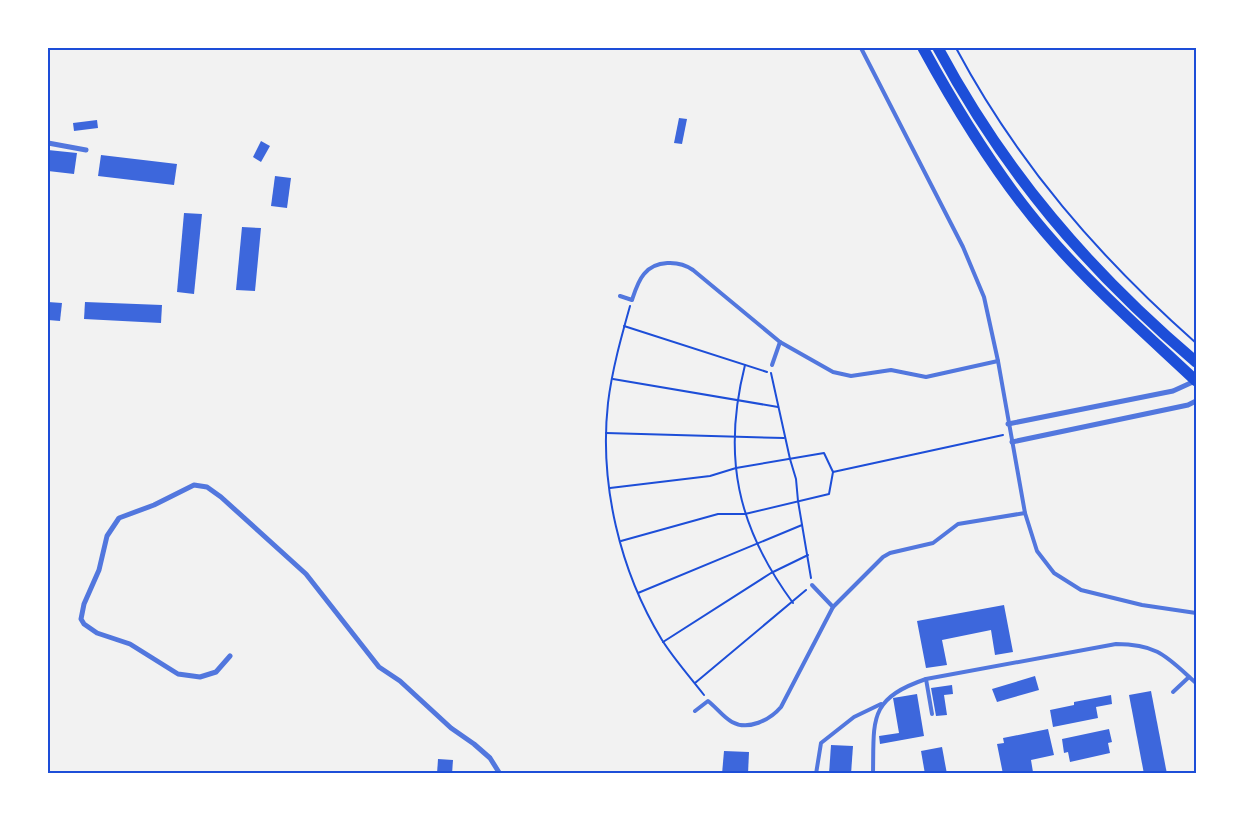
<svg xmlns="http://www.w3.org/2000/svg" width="1244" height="821" font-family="Roboto,sans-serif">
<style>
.building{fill:#3d67dc}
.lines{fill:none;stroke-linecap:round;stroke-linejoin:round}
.path{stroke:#1d4ed8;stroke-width:2}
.service{stroke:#5277de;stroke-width:4}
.minor{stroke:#5277de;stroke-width:5}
.primary{stroke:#1d4ed8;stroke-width:11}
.neatline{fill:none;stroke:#1d4ed8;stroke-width:2}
</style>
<rect width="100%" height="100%" fill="#f2f2f2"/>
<!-- building -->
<g class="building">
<path d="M 679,118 L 687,119 L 682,144 L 674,143 Z"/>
<path d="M 97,120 L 98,128 L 74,131 L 73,123 Z"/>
<path d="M 261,141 L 270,146 L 261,162 L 253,157 Z"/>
<path d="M 48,150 L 77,153 L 74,174 L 48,171 Z"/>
<path d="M 101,155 L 177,164 L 174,185 L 98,176 Z"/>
<path d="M 275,176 L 291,178 L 287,208 L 271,206 Z"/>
<path d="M 184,213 L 202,214 L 194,294 L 177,292 Z"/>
<path d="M 242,227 L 261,228 L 255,291 L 236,290 Z"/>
<path d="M 48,302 L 62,303 L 60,321 L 48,320 Z"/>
<path d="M 85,302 L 162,305 L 161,323 L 84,319 Z"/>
<path d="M 1004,605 L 1013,652 L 995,655 L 991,630 L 942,640 L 947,665 L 926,668 L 917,621 Z"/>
<path d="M 1035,676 L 1039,690 L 997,702 L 992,689 Z"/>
<path d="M 952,685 L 953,694 L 944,695 L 947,715 L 936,716 L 931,688 Z"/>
<path d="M 1151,691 L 1167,774 L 1144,774 L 1129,695 Z"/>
<path d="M 917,694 L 924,736 L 880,744 L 879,736 L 899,733 L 893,698 Z"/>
<path d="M 1111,695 L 1112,704 L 1096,707 L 1098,718 L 1053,727 L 1050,710 L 1074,705 L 1074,702 Z"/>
<path d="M 1048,729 L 1054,755 L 1031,760 L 1033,772 L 1003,774 L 997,744 L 1004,743 L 1003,738 Z"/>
<path d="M 1109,729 L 1112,742 L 1108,743 L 1110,753 L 1070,762 L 1068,752 L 1064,753 L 1062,739 Z"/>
<path d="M 831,745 L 853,746 L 851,774 L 829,774 Z"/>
<path d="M 942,747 L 947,774 L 925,774 L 921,751 Z"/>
<path d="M 724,751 L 749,752 L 748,774 L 722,774 Z"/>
<path d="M 438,759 L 453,760 L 452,774 L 437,774 Z"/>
</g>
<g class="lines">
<!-- path -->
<g class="path">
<path d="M 956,48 C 1018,164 1098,256 1196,343"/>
<path d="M 630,306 C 621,338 612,370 608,403 C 599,484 620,571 662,640 C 674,659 690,677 704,695"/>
<path d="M 624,326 L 767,372"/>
<path d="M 745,365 C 722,456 737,527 793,603"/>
<path d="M 771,373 L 790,459 L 796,479 L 798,501 L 811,578"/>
<path d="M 613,379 L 778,407"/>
<path d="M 606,433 L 784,438"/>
<path d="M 610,488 L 710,476 L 736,468 L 824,453 L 833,472 L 1003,435"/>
<path d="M 621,541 L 718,514 L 745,514 L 829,494 L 833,472"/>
<path d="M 638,593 L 802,525"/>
<path d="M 663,642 L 771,573 L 808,555"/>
<path d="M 695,683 L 806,590"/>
</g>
<!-- service -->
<g class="service">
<path d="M 861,48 L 963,247 L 984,297 L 998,361 L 1025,513 L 1037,551 L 1054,573 L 1081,590 L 1142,605 L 1196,613"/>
<path d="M 620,296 L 632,300 C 635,291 638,281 644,274 C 655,260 679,260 693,270 L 780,342 L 833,372 L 851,376 L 891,370 L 926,377 L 998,361"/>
<path d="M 772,365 L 780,342"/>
<path d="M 812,585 L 833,607"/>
<path d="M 926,679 L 932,714"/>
<path d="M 1173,692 L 1189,677"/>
<path d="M 695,711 L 708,701 C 716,707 723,717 732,722 C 748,731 770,720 781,707 L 833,607 L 883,557 L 890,553 L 933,543 L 958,524 L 1025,513"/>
<path d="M 816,774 L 821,743 L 854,717 L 881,704"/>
<path d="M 873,774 C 874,719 868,699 926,679 L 1116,644 C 1158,644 1167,657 1196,683"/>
</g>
<!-- minor -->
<g class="minor">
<path d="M 48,143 L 86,150"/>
<path d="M 1008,424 L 1173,391 L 1195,381"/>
<path d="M 1012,442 L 1188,405 L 1196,401"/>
<path d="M 230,656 L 216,672 L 200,677 L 178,674 L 130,644 L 97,633 L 84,624 L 81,619 L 84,604 L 99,570 L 107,536 L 119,518 L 154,505 L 194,485 L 207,487 L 221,497 L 306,574 L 379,667 L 400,681 L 451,728 L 474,744 L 490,758 L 500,774"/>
</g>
<!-- primary -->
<g class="primary">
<path d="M 923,48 C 958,112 997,176 1045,232 C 1091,286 1145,333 1196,381"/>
<path d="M 938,48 C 1005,173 1088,270 1196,362"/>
</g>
</g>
<!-- border -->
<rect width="1244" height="821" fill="none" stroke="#ffffff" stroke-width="98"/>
<rect x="49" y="49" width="1146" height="723" class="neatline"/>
</svg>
